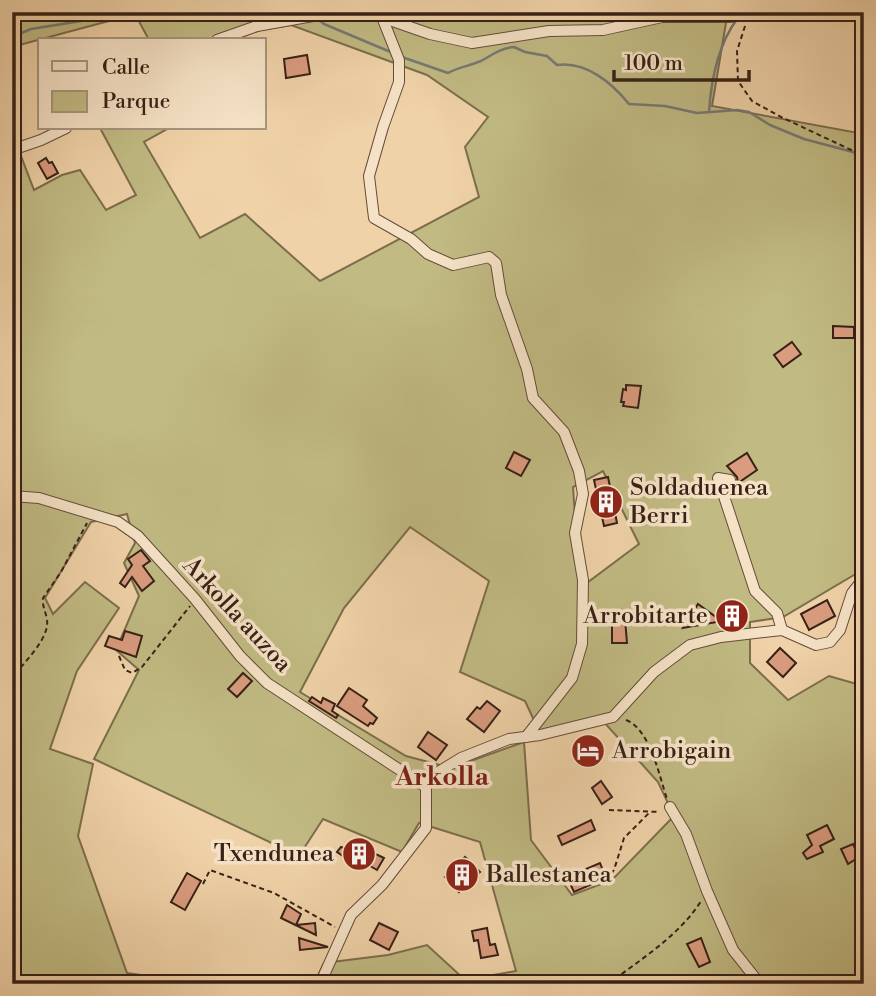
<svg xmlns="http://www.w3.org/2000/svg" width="876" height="996" font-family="'Libre Bodoni',serif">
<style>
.green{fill:#c1ba83;stroke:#7c6d4c;stroke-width:2;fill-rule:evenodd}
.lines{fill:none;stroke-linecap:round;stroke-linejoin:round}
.stream{stroke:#767975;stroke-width:2.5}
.building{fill:#da9c7f;stroke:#372016;stroke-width:2}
.minor-casing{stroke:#654c3a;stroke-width:12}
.path{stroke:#372016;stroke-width:2;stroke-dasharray:5 3.5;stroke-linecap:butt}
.minor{stroke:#f5e2c6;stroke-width:10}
.labels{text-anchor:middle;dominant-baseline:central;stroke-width:7;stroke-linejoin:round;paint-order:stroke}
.poi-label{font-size:24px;fill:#372016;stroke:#f5e2c6;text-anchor:start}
.street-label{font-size:24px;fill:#372016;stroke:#f5e2c6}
.neighbourhood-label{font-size:26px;font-weight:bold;fill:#7a1f14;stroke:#f5e2c6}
</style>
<rect width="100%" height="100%" fill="#f0d2a8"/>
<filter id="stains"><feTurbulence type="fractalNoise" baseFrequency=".00286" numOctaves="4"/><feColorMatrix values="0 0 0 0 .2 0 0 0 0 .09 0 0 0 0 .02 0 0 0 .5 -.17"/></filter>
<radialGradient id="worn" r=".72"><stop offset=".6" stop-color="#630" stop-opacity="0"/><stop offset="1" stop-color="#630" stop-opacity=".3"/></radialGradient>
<!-- green -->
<path class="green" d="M 12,12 L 799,12 L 783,19 L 727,17 L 712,106 L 864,134 L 864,569 L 783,617 L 750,622 L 750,663 L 788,700 L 829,676 L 864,686 L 864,984 L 314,984 L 324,963 L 388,955 L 427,945 L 465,980 L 516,971 L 480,842 L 419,823 L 402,852 L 323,819 L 299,856 L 94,759 L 139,670 L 116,650 L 139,596 L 124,563 L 135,543 L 127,514 L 91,522 L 45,598 L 53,614 L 85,582 L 119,608 L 77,671 L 50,749 L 93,764 L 78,836 L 127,973 L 204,984 L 12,984 L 12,159 L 21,156 L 34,190 L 62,175 L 80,170 L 106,210 L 136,195 L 100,128 L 169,128 L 144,142 L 200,238 L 245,214 L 320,281 L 479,197 L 465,147 L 488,117 L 427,75 L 291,25 L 260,30 L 234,40 L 149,40 L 135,14 L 12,47 ZM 603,471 L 639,544 L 580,588 L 573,487 ZM 410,527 L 489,581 L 460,672 L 525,701 L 540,733 L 603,721 L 658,782 L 674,816 L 612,880 L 572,895 L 531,840 L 524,742 L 451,768 L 406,756 L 300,692 L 344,608 Z"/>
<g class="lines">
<!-- stream -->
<g class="stream">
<path d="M 317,18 L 324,24 L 393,53"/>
<path d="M 12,37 L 31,29 L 106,17 L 120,12"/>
<path d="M 402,57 L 448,73 C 459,67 469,66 481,61 C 492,55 501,48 514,47 L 525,52 L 547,56 L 557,65 C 586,61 612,83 629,104 L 665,106 L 697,113 L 737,110 L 749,112 L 770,125 L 804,139 L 853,152 L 864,161"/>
<path d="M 709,112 C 711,81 718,45 737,19"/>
</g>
</g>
<!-- building -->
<g class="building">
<path d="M 307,55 L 310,74 L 286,78 L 284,59 Z"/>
<path d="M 46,158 L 49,163 L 52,162 L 58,173 L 47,179 L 38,163 Z"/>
<path d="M 833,326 L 854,327 L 854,338 L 833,338 Z"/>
<path d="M 792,342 L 801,354 L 783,367 L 774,355 Z"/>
<path d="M 626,385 L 641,386 L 638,408 L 623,406 L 624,402 L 621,402 L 623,389 L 626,390 Z"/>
<path d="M 514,452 L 530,460 L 521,476 L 506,468 Z"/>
<path d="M 747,453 L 757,470 L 738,483 L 737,477 L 727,466 Z"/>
<path d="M 608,477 L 617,523 L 604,526 L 594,480 Z"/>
<path d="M 141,550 L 150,561 L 143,566 L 154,581 L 142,591 L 132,577 L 125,587 L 120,583 L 132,565 L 128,559 Z"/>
<path d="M 827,600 L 835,616 L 809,630 L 801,614 Z"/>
<path d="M 698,604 L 716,617 L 724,606 L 740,618 L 683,628 Z"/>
<path d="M 612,619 L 625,619 L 627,643 L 612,643 Z"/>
<path d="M 125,631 L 142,636 L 136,657 L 105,646 L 109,636 L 122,640 Z"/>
<path d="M 780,648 L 796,663 L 783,677 L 767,662 Z"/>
<path d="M 243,673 L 252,681 L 237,697 L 228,689 Z"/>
<path d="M 349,688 L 367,700 L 363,706 L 377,718 L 373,724 L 370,723 L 368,726 L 337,706 Z"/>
<path d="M 312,697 L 321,703 L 323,698 L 335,704 L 332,711 L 338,715 L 336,718 L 309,701 Z"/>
<path d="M 487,701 L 500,711 L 484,732 L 467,719 L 477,707 L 480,709 Z"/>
<path d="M 428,732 L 447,745 L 436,760 L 418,747 Z"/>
<path d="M 587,737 L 602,750 L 588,766 L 573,752 Z"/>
<path d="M 601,781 L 612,797 L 602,804 L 592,788 Z"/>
<path d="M 591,820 L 595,830 L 562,845 L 558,836 Z"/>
<path d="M 827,825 L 834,839 L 820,846 L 823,852 L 807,859 L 803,853 L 812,845 L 807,835 Z"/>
<path d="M 353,843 L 363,843 L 368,846 L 365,849 L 384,858 L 377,870 L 358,859 L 355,864 L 337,852 L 341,847 L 349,850 Z"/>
<path d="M 853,844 L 859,857 L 848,864 L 841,849 Z"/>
<path d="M 465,857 L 480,872 L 459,892 L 445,877 Z"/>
<path d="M 600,863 L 606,878 L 574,892 L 567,877 Z"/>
<path d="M 187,873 L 201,881 L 185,910 L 171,902 Z"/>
<path d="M 287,905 L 301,914 L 296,925 L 315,923 L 316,935 L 281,918 Z"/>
<path d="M 379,923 L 398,932 L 389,950 L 370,940 Z"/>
<path d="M 487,928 L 490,945 L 495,944 L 498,955 L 481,958 L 478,940 L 474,941 L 472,931 Z"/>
<path d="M 299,938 L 328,947 L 300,950 Z"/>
<path d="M 701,938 L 710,962 L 699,967 L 687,944 Z"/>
</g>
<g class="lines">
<!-- minor casing -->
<g class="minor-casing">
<g id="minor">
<path d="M 380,12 L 399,60 L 399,82 L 383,127 L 369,176 L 374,218 L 411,239 L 428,254 L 453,265 L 489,257 L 496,263 L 501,295 L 527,369 L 533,398 L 564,432 L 579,471 L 583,494 L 575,533 L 583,580 L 582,644 L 572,678 L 526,737"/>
<path d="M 384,18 L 430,34 L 472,43 L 549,31 L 603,30 L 662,17 L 729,17 L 770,12"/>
<path d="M 217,40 L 257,26 L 335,12"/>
<path d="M 12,150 L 41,140 L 66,128"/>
<path d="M 864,273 L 861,277 L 864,475"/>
<path d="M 730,480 L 718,478 L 755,591 L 777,613 L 782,630"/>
<path d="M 12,496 L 39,498 L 118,522 L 138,536 L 195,599 L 240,656 L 267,683 L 426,787"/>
<path d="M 670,807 L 686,834 L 707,891 L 733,950 L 760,984"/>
<path d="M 320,984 L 351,915 L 382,885 L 426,828 L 426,787 L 429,780 L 435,774 L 461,758 L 509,739 L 540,735 L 613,717 L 654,672 L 690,645 L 721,637 L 782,630 L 816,645 L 830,642 L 840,630 L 852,593 L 864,578"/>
</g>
</g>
<!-- path -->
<g class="path">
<path d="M 12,19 L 35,12"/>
<path d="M 745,26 L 737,51 L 738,81 L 752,101 L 781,117 L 864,156"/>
<path d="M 119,656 L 125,670 L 132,673 L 142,667 L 190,606"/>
<path d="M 15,674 C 25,662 50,637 47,620 C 46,612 42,606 43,598 L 61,572 L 87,523"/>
<path d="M 626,720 C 650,729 659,775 667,799"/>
<path d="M 609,810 L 660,812"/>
<path d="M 611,874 L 614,870 L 624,838 L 649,813"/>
<path d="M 203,884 L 210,870 L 274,893 L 335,927"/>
<path d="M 608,984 C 640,960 680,935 701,901"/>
</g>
<!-- minor -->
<use href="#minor" class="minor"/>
</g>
<!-- icons -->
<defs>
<g id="building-disc" transform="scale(1.75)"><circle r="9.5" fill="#8f2418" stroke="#f5e2c6"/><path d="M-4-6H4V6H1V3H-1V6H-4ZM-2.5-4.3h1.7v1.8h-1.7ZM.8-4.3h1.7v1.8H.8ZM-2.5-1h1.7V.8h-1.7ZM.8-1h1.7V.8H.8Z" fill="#fff"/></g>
<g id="hotel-disc" transform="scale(1.75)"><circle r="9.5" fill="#8f2418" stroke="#f5e2c6"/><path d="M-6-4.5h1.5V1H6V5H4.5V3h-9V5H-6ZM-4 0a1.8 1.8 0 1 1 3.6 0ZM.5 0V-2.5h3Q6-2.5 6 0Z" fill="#fff"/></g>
</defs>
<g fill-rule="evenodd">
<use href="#building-disc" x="606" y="502"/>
<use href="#building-disc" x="732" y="616"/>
<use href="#hotel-disc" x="588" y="751"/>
<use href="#building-disc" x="359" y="854"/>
<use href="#building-disc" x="462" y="875"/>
</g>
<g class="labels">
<!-- poi labels -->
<g class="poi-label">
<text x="630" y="488">Soldaduenea<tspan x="630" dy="28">Berri</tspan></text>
<text x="708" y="616" text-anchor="end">Arrobitarte</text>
<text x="612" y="751">Arrobigain</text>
<text x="334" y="854" text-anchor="end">Txendunea</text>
<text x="486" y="875">Ballestanea</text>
</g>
<!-- street labels -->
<g class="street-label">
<text transform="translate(237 615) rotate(47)">Arkolla auzoa</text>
</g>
<!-- neighbourhood labels -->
<g class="neighbourhood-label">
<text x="442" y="777">Arkolla</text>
</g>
</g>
<!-- margin -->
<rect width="876" height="996" fill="none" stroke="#f0d2a8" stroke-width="42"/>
<rect x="14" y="14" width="848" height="968" fill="none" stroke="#372016" stroke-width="3.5"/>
<rect x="21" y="21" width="834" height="954" fill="none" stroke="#372016" stroke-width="2"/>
<!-- legend -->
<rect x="38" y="38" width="228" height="91" fill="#f5e2c6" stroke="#a99480" stroke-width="2"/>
<rect x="52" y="61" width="35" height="10" fill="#f5e2c6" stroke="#a99480" stroke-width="2"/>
<text x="102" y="74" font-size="21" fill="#372016">Calle</text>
<rect x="52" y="91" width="35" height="21" fill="#c1ba83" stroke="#a99480" stroke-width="2"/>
<text x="102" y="108" font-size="21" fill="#372016">Parque</text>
<!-- scale -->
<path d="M614 70v10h135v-10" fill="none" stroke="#372016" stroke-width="3.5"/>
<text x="624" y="70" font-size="21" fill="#372016" stroke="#f5e2c6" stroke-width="5" paint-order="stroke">100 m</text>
<rect width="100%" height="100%" filter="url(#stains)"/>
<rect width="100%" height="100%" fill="url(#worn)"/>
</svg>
